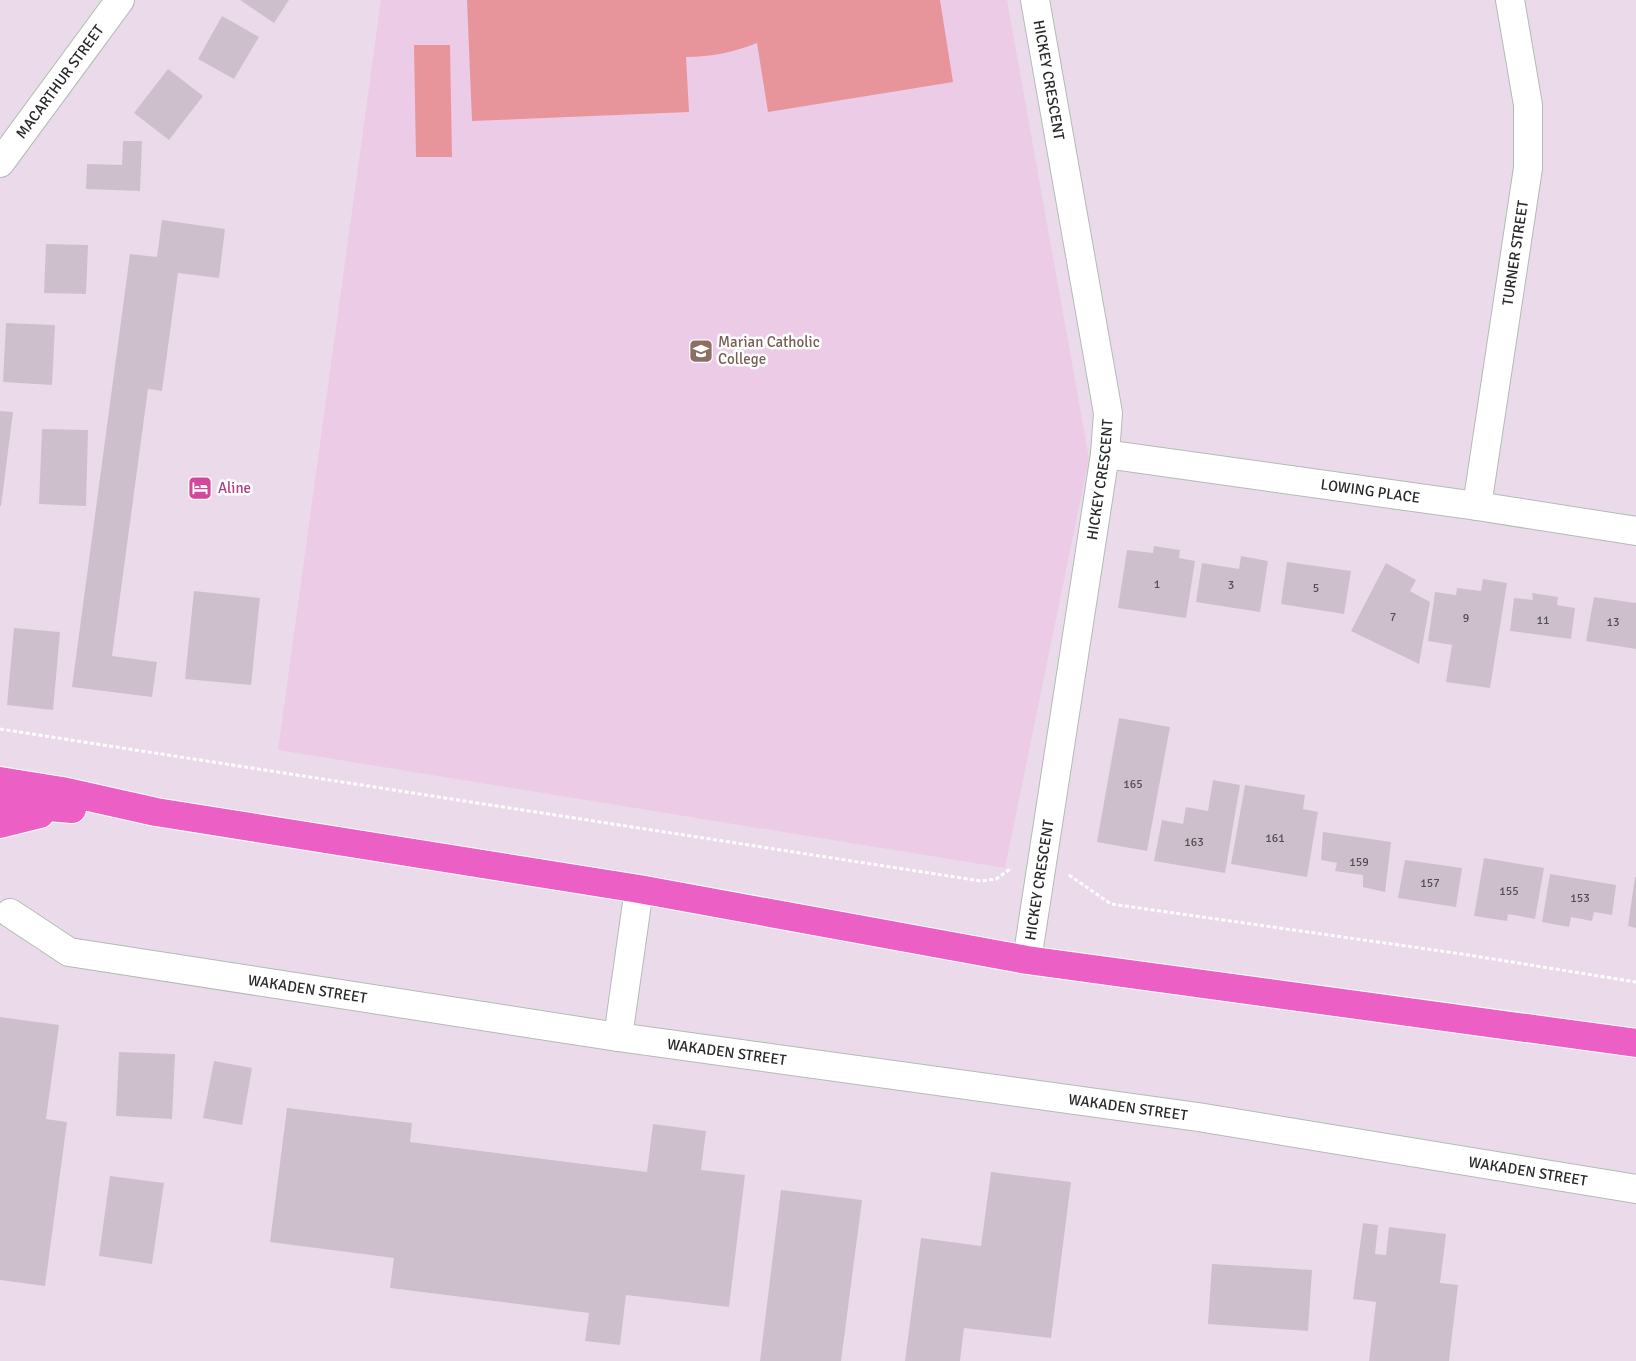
<svg xmlns="http://www.w3.org/2000/svg" width="1636" height="1361" font-family="Signika,sans-serif">
<style>
.education{fill:#eccbe6}
.pitch{fill:#e7959b}
.building{fill:#cdc0cc}
.lines{fill:none;stroke-linecap:round;stroke-linejoin:round}
.minor-casing{stroke:#afbdb3;stroke-width:30}
.major-casing{stroke:#fff;stroke-width:30}
.path{stroke:#fff;stroke-width:3;stroke-dasharray:4 2.5;stroke-linecap:butt}
.minor{stroke:#fff;stroke-width:28}
.major{stroke:#ec60c5;stroke-width:28}
.labels{text-anchor:middle;dominant-baseline:central;stroke-width:5;stroke-linejoin:round;paint-order:stroke}
.number-label{font-size:12px;fill:#524f52}
.street-label{font-size:15px;fill:#292929;stroke:#fff}
.education-label{font-size:15px;fill:#785e54;stroke:#fff;text-anchor:start}
.hotel-label{font-size:15px;fill:#b23c85;stroke:#fff;text-anchor:start}
</style>
<rect width="100%" height="100%" fill="#ebdbea"/>
<!-- education -->
<path class="education" d="M 381,0 L 1007,0 L 1089,458 L 1005,868 L 278,750 Z"/>
<!-- pitch -->
<g class="pitch">
<path d="M 467,0 L 940,0 L 953,82 L 768,112 L 757,43 C 734,52 711,57 686,57 L 689,112 L 472,121 Z"/>
<path d="M 414,45 L 450,45 L 452,157 L 416,157 Z"/>
</g>
<!-- building -->
<g class="building">
<path d="M 240,0 L 289,0 L 274,23 Z"/>
<path d="M 222,16 L 259,37 L 234,79 L 198,59 Z"/>
<path d="M 168,69 L 203,96 L 169,140 L 134,113 Z"/>
<path d="M 123,141 L 142,141 L 140,191 L 86,189 L 87,164 L 122,165 Z"/>
<path d="M 162,220 L 225,229 L 219,278 L 178,273 L 162,391 L 148,389 L 112,656 L 157,662 L 152,697 L 72,687 L 130,254 L 157,257 Z"/>
<path d="M 46,244 L 88,245 L 86,294 L 44,293 Z"/>
<path d="M 6,323 L 55,325 L 52,385 L 3,382 Z"/>
<path d="M 0,411 L 13,412 L 1,506 L 0,506 Z"/>
<path d="M 42,429 L 88,430 L 86,506 L 39,504 Z"/>
<path d="M 1154,546 L 1180,550 L 1179,558 L 1195,561 L 1186,618 L 1118,608 L 1127,550 L 1153,553 Z"/>
<path d="M 1241,556 L 1268,561 L 1260,612 L 1196,602 L 1202,563 L 1239,569 Z"/>
<path d="M 1287,562 L 1351,571 L 1344,614 L 1281,604 Z"/>
<path d="M 1386,563 L 1416,580 L 1410,591 L 1430,602 L 1419,664 L 1351,631 Z"/>
<path d="M 1483,579 L 1507,583 L 1490,688 L 1446,682 L 1452,645 L 1428,641 L 1435,592 L 1456,595 L 1457,588 L 1481,591 Z"/>
<path d="M 194,591 L 260,598 L 251,685 L 185,679 Z"/>
<path d="M 1532,593 L 1558,597 L 1557,605 L 1575,608 L 1571,639 L 1510,631 L 1514,598 L 1533,600 Z"/>
<path d="M 1594,597 L 1636,603 L 1636,649 L 1586,641 Z"/>
<path d="M 14,628 L 60,632 L 53,710 L 7,705 Z"/>
<path d="M 1119,718 L 1170,727 L 1147,851 L 1097,842 Z"/>
<path d="M 1213,780 L 1240,785 L 1225,873 L 1154,861 L 1162,820 L 1183,824 L 1186,807 L 1208,811 Z"/>
<path d="M 1245,785 L 1305,795 L 1303,809 L 1318,812 L 1307,877 L 1231,864 Z"/>
<path d="M 1323,832 L 1391,842 L 1385,892 L 1363,887 L 1363,875 L 1335,871 L 1337,863 L 1321,860 Z"/>
<path d="M 1484,858 L 1544,868 L 1535,919 L 1508,914 L 1507,921 L 1474,916 Z"/>
<path d="M 1405,860 L 1462,868 L 1456,907 L 1398,898 Z"/>
<path d="M 1550,874 L 1616,885 L 1612,915 L 1594,912 L 1592,921 L 1571,917 L 1569,927 L 1542,922 Z"/>
<path d="M 1635,877 L 1636,877 L 1636,928 L 1628,926 Z"/>
<path d="M 0,1017 L 59,1025 L 46,1119 L 67,1122 L 45,1286 L 0,1280 Z"/>
<path d="M 119,1052 L 175,1054 L 172,1119 L 116,1116 Z"/>
<path d="M 214,1061 L 252,1068 L 242,1125 L 203,1118 Z"/>
<path d="M 287,1108 L 412,1123 L 410,1142 L 647,1172 L 653,1124 L 706,1131 L 701,1170 L 745,1175 L 729,1307 L 626,1295 L 620,1345 L 585,1341 L 589,1313 L 390,1288 L 394,1258 L 270,1242 Z"/>
<path d="M 991,1172 L 1071,1182 L 1051,1338 L 964,1328 L 960,1361 L 905,1361 L 921,1238 L 981,1246 Z"/>
<path d="M 110,1176 L 164,1183 L 152,1264 L 99,1256 Z"/>
<path d="M 781,1190 L 862,1200 L 841,1361 L 760,1361 Z"/>
<path d="M 1363,1223 L 1378,1225 L 1375,1254 L 1386,1255 L 1389,1227 L 1446,1234 L 1440,1283 L 1458,1285 L 1449,1361 L 1369,1361 L 1376,1302 L 1353,1299 Z"/>
<path d="M 1212,1264 L 1312,1270 L 1308,1331 L 1208,1324 Z"/>
</g>
<g class="lines">
<!-- minor casing -->
<g class="minor-casing">
<g id="minor">
<path id="s1" d="M 0,163 L 120,0"/>
<path id="s2" d="M 1105,454 L 1477,506 L 1636,531"/>
<path id="s3" d="M 1477,506 L 1528,168 L 1528,105 L 1510,0"/>
<path id="s4" d="M 10,913 L 69,952 L 618,1037 L 1198,1117 L 1636,1189"/>
<path id="s5" d="M 1027,960 L 1105,454 L 1108,413 L 1035,0"/>
<path d="M 618,1037 L 639,889"/>
</g>
</g>
<!-- major casing -->
<g class="major-casing">
<g id="major">
<path d="M 0,781 L 62,791 L 156,812 L 639,889 L 1027,960 L 1636,1043"/>
<path d="M 0,803 L 72,809"/>
<path d="M 0,824 L 40,814"/>
</g>
</g>
<!-- path -->
<g class="path">
<path d="M 0,729 L 981,881 L 996,879 L 1012,868"/>
<path d="M 1069,875 L 1111,904 L 1462,954 L 1636,982"/>
</g>
<!-- minor -->
<use href="#minor" class="minor"/>
<!-- major -->
<use href="#major" class="major"/>
</g>
<!-- icons -->
<defs>
<g id="school-square" transform="scale(1.25)"><rect x="-9" y="-9" width="18" height="18" rx="4" fill="#8d6e63" stroke="#fff"/><path d="M0-5L7-2L0 1L-7-2ZM-4 1L0 2.5L4 1V4Q0 6-4 4Z" fill="#fff"/></g>
<g id="hotel-square" transform="scale(1.25)"><rect x="-9" y="-9" width="18" height="18" rx="4" fill="#d1479c" stroke="#fff"/><path d="M-6-4.5h1.5V1H6V5H4.5V3h-9V5H-6ZM-4 0a1.8 1.8 0 1 1 3.6 0ZM.5 0V-2.5h3Q6-2.5 6 0Z" fill="#fff"/></g>
</defs>
<g fill-rule="evenodd">
<use href="#school-square" x="701" y="351"/>
<use href="#hotel-square" x="200" y="488"/>
</g>
<g class="labels">
<!-- number labels -->
<g class="number-label">
<text x="1157" y="584">1</text>
<text x="1231" y="585">3</text>
<text x="1316" y="588">5</text>
<text x="1393" y="617">7</text>
<text x="1466" y="618">9</text>
<text x="1543" y="620">11</text>
<text x="1613" y="622">13</text>
<text x="1133" y="784">165</text>
<text x="1275" y="838">161</text>
<text x="1194" y="842">163</text>
<text x="1359" y="862">159</text>
<text x="1430" y="883">157</text>
<text x="1509" y="891">155</text>
<text x="1580" y="898">153</text>
</g>
<!-- street labels -->
<g class="street-label">
<text transform="translate(1049 80) rotate(80)">HICKEY CRESCENT</text>
<text stroke="none"><textPath href="#s1" startOffset="101">MACARTHUR STREET</textPath></text>
<text stroke="none"><textPath href="#s3" startOffset="256">TURNER STREET</textPath></text>
<text stroke="none"><textPath href="#s5" startOffset="486">HICKEY CRESCENT</textPath></text>
<text stroke="none"><textPath href="#s2" startOffset="268">LOWING PLACE</textPath></text>
<text stroke="none"><textPath href="#s5" startOffset="81">HICKEY CRESCENT</textPath></text>
<text stroke="none"><textPath href="#s4" startOffset="312">WAKADEN STREET</textPath></text>
<text stroke="none"><textPath href="#s4" startOffset="736">WAKADEN STREET</textPath></text>
<text stroke="none"><textPath href="#s4" startOffset="1141">WAKADEN STREET</textPath></text>
<text stroke="none"><textPath href="#s4" startOffset="1546">WAKADEN STREET</textPath></text>
</g>
<!-- education labels -->
<g class="education-label">
<text x="718" y="342">Marian Catholic<tspan x="718" dy="17">College</tspan></text>
</g>
<!-- hotel labels -->
<g class="hotel-label">
<text x="218" y="488">Aline</text>
</g>
</g>
</svg>
